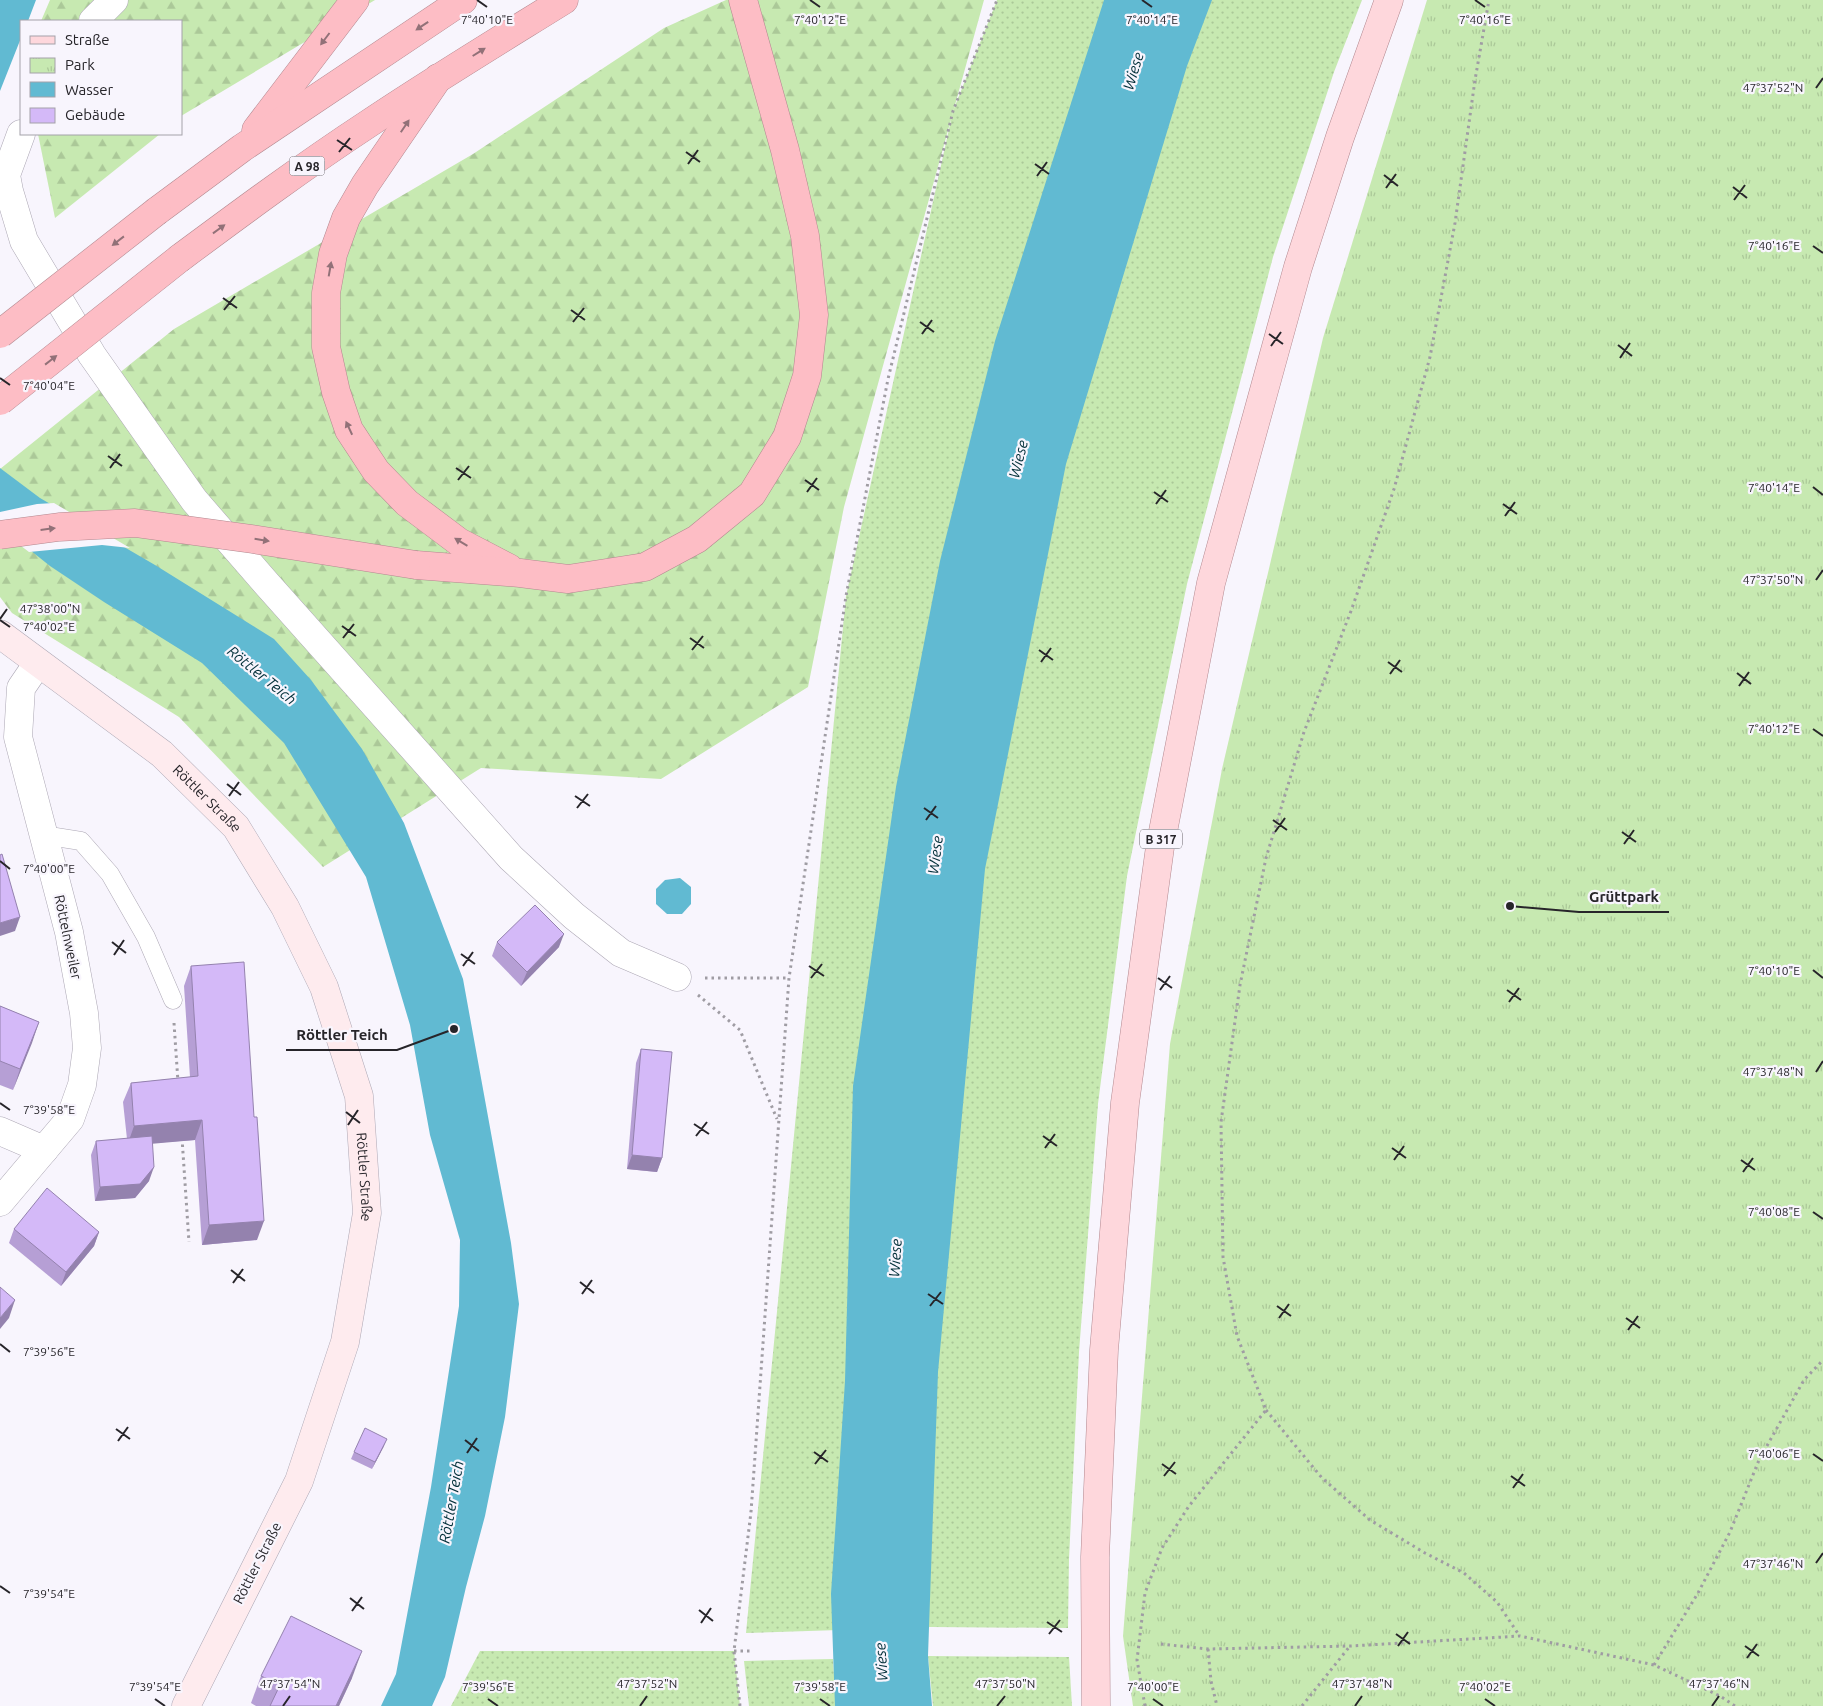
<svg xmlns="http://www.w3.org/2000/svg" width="1823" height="1706" font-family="Ubuntu,sans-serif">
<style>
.grass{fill:url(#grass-dots)}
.forest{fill:url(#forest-firs)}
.park{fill:url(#park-tufts)}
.water{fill:#61bad2}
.pier{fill:#f8f5fd}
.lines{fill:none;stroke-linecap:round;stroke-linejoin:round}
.lane-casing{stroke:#ada8b5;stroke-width:19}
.street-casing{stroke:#ada8b5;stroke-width:29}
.secondary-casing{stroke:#ada8b5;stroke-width:29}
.primary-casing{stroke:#b2888f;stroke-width:29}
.highway-casing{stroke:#b2888f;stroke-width:29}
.path{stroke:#9f9ca3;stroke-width:3;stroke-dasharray:2.5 4;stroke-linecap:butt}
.lane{stroke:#fff;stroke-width:18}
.street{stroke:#fff;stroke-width:28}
.secondary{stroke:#feebee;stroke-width:28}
.primary{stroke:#fed7dc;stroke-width:28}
.highway{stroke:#fdbdc5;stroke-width:28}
.highway-bridge-casing{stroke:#b2888f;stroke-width:29;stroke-linecap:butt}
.highway-bridge{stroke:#fdbdc5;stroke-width:28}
.wall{fill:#b69fd5}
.shaded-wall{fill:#9482ae}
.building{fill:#d4b9f8;stroke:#9482ae}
.oneway{fill:#927178}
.ticks{fill:none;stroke:#27252a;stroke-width:2}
.labels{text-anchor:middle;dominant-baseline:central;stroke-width:4.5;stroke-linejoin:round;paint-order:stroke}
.shield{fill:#f8f5fd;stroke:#666369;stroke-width:1}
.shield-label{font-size:12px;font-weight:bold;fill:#27252a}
.street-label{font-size:14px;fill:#27252a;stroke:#f8f5fd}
.water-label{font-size:15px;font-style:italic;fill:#022f39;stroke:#f8f5fd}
.ticks-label{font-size:12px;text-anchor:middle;fill:#27252a;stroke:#f8f5fd;stroke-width:4.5;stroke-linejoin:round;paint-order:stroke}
.leader{fill:none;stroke:#27252a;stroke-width:2}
.callout-dot{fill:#27252a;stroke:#f8f5fd;stroke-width:2}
.callout-label{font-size:15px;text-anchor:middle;font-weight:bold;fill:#27252a;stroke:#f8f5fd;stroke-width:4.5;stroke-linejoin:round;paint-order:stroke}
</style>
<defs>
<pattern id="grass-dots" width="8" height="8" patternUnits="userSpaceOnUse" patternTransform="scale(1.25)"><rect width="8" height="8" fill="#c7e9b1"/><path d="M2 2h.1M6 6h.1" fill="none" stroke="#abc898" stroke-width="1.8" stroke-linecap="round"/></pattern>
<pattern id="forest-firs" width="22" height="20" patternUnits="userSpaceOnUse" patternTransform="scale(1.25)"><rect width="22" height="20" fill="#c7e9b1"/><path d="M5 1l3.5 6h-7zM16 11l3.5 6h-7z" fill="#abc898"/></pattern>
<pattern id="park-tufts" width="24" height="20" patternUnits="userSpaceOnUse" patternTransform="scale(1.25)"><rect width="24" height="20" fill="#c7e9b1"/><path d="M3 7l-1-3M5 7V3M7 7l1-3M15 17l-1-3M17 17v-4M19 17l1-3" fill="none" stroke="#abc898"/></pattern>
</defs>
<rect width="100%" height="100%" fill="#f8f5fd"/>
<!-- grass -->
<g class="grass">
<path d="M 997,0 L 1362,0 L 1334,72 L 1273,257 L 1187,584 L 1127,876 L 1098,1104 L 1079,1352 L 1069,1559 L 1068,1628 L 931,1627 L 746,1633 L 846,596 L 953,111 Z"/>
<path d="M 480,1651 L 734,1651 L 740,1706 L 451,1706 Z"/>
<path d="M 928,1656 L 1069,1657 L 1072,1706 L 933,1706 Z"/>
<path d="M 833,1659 L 836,1706 L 749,1706 L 744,1661 Z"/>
</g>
<!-- forest -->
<g class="forest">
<path d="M 50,0 L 375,0 L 181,116 L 181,21 L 41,21 Z"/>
<path d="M 726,0 L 984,0 L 844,507 L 808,687 L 661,779 L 481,768 L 323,867 L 179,717 L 12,613 L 0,597 L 0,469 L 174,329 L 473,154 L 664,28 Z"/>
<path d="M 38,134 L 160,134 L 55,218 Z"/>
</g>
<!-- park -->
<path class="park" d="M 1427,0 L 1823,0 L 1823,1706 L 1133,1706 L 1123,1636 L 1170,1044 L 1222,769 L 1323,338 Z"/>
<!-- water -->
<g class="water">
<path d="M 0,0 L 36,0 L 28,21 L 21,21 L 21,38 L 0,91 Z"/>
<path d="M 1104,0 L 1212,0 L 1187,66 L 1066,464 L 985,869 L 938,1372 L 928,1656 L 932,1706 L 835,1706 L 831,1594 L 845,1381 L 853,1086 L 896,787 L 940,561 L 995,341 Z"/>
<path d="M 0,468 L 40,498 L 155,565 L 274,639 L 311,680 L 362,749 L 404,823 L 463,979 L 511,1243 L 519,1304 L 505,1417 L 485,1516 L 466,1587 L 445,1677 L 432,1706 L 381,1706 L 396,1674 L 431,1487 L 459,1306 L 460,1240 L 430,1135 L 410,1025 L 366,877 L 284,743 L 202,663 L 104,602 L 50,566 L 0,526 Z"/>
<path d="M 680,878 L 691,887 L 691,904 L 682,914 L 667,914 L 656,904 L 656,889 L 665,880 Z"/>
</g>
<!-- pier -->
<path class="pier" d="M 54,503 L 130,548 L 102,545 L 29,552 L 0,530 L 0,512 L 37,504 Z"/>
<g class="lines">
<!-- lane casing -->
<g class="lane-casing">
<path id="lane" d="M 43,835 L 81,841 L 110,874 L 146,937 L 173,1000"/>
</g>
<!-- street casing -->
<g class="street-casing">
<g id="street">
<path d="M 93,21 L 114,0"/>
<path d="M 21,134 L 6,175 L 9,191 L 24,241 L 92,355 L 194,500 L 266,583 L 511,858 L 574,916 L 621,953 L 677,977"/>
<path d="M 0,1131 L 44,1150"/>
<path d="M 0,1202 L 70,1119 L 82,1085 L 87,1048 L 84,1013 L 69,932 L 18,737 L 21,688 L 38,663"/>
</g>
</g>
<!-- secondary casing -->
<g class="secondary-casing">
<g id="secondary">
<path id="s1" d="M 0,634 L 162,754 L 236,827 L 285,907 L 324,987 L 359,1096 L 367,1213 L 345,1342 L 299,1481 L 186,1706"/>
</g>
</g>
<!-- primary casing -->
<g class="primary-casing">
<path id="primary" d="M 1096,1706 L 1095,1557 L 1104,1350 L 1125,1103 L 1160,847 L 1211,583 L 1298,267 L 1340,137 L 1389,0"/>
</g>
<!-- highway casing -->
<g class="highway-casing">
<g id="highway">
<path d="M 438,78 L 365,185 L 346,218 L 333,254 L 326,293 L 326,347 L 336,392 L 349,430 L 376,471 L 407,503 L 459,542 L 509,568"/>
<path d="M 256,130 L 355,0"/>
<path d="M 157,211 L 242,148 L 463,0"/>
<path d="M 180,258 C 242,212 304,166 368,124 C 432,81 498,41 564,0"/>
<path d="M 416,565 L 520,573 L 568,579 L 645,567 L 697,539 L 752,494 L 787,437 L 807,376 L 814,315 L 805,236 L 785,150 L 743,0"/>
</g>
</g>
<!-- path -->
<g class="path">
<path d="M 705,978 L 789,978"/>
<path d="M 698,995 L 740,1030 L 777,1119"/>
<path d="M 174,1023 L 178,1082"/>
<path d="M 182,1138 L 189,1242"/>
<path d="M 1266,1410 L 1322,1478 L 1370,1520 L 1425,1553 L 1464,1573 L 1497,1602 L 1519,1635"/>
<path d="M 1161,1644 L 1208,1649 L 1351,1646 L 1520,1636 L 1654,1665 L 1720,1696 L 1735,1706"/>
<path d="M 1208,1649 L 1211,1681 L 1217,1706"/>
<path d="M 734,1651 L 750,1651"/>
<path d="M 1654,1665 L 1698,1593 L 1730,1532 L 1759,1460 L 1804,1380 L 1823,1360"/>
<path d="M 740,1706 L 734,1651 L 751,1512 L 789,978 L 846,596 L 888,379 L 953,111 L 997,0"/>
<path d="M 1145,1706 L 1137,1660 L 1145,1593 L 1162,1548 L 1189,1506 L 1266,1410 L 1237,1336 L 1223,1257 L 1221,1122 L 1240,985 L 1266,858 L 1304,732 L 1351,611 L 1394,489 L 1430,357 L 1455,223 L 1475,80 L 1489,0"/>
<path d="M 1302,1706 L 1350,1646"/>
</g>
<!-- lane -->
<use href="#lane" class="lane"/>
<!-- street -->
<use href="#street" class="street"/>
<!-- secondary -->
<use href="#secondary" class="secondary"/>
<!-- primary -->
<use href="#primary" class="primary"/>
<!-- highway -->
<use href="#highway" class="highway"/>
<!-- highway-bridge casing -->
<g class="highway-bridge-casing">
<g id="highway-bridge">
<path d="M 0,334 L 157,211"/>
<path d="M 0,401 L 180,258"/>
<path d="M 0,535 L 59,527 L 135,523 L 252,539 L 416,565"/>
</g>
</g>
<!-- highway-bridge -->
<use href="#highway-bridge" class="highway-bridge"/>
</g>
<!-- wall -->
<g class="wall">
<path d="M 497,942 L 559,947 L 521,986 L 492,956 Z"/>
<path d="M 191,966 L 257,1240 L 202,1245 L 195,1140 L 152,1143 L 149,1181 L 135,1198 L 95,1201 L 91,1155 L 96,1141 L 127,1139 L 123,1102 L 131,1083 L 190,1077 L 184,986 Z"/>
<path d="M 0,1006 L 39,1022 L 13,1090 L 0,1085 Z"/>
<path d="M 641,1049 L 662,1158 L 657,1172 L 627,1169 L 636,1063 Z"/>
<path d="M 14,1229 L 99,1232 L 94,1246 L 61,1286 L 9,1243 Z"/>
<path d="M 384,1446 L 372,1469 L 351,1459 L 354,1452 Z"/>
<path d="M 261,1676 L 352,1678 L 339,1706 L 256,1706 L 251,1703 Z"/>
</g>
<!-- shaded-wall -->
<g class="shaded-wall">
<path d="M 20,917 L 15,931 L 0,936 L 0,923 Z"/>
<path d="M 564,934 L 559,947 L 521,986 L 527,972 Z"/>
<path d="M 39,1022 L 32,1043 L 13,1090 L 20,1069 Z"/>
<path d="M 202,1120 L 195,1140 L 127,1146 L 134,1126 Z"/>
<path d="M 632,1155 L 662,1158 L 657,1172 L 627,1169 Z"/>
<path d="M 154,1167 L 149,1181 L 135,1198 L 95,1201 L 100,1187 Z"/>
<path d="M 264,1221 L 257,1240 L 202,1245 L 209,1225 Z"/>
<path d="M 99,1232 L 94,1246 L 61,1286 L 66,1272 Z"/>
<path d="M 15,1300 L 9,1318 L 0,1329 L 0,1318 Z"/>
<path d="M 387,1439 L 384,1446 L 372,1469 L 375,1462 Z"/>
<path d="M 362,1651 L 352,1678 L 339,1706 L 336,1706 Z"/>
</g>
<!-- building -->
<g class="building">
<path d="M 2,854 L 20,917 L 0,923 L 0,855 Z"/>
<path d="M 535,905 L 564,934 L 527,972 L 497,942 Z"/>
<path d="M 244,962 L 254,1117 L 257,1117 L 264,1221 L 209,1225 L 202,1120 L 134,1126 L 131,1083 L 198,1076 L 191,966 Z"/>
<path d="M 0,1006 L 39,1022 L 20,1069 L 0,1061 Z"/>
<path d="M 641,1049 L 672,1052 L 662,1158 L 632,1155 Z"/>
<path d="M 152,1136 L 154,1167 L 140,1184 L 100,1187 L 96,1141 Z"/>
<path d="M 47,1188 L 99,1232 L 66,1272 L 14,1229 Z"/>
<path d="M 0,1287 L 15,1300 L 0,1318 Z"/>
<path d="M 365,1428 L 387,1439 L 375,1462 L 354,1452 Z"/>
<path d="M 291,1616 L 362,1651 L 336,1706 L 270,1706 L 280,1685 L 261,1676 Z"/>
</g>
<!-- one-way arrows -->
<defs><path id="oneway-solid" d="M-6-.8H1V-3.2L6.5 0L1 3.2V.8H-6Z" transform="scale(1.25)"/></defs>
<g class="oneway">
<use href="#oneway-solid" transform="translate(422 26) rotate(146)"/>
<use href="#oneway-solid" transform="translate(325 39) rotate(127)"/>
<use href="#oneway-solid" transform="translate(479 52) rotate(-32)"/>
<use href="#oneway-solid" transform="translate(405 126) rotate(-56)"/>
<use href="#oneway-solid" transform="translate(219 229) rotate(-36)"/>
<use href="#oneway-solid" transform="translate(118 241) rotate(142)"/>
<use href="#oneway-solid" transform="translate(330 269) rotate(-80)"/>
<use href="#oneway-solid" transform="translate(51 360) rotate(-38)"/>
<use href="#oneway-solid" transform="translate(349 428) rotate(-115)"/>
<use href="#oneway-solid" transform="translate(48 529) rotate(-7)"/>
<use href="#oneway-solid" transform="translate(262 540) rotate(9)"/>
<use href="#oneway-solid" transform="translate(461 542) rotate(-149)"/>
</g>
<!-- ticks -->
<path class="ticks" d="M 477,0 L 487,7M 810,0 L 820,7M 1142,0 L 1152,7M 1475,0 L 1485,7M 1816,88 L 1823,78M 337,140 L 352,150M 339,152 L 350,138M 686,152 L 700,162M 688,164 L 698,150M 1035,164 L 1049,174M 1384,175 L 1398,186M 1037,176 L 1047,162M 1733,187 L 1747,198M 1386,188 L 1396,174M 1734,200 L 1745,185M 1813,246 L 1823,253M 223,298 L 237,308M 224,310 L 235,296M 571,310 L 585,320M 573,322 L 584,308M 920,322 L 934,332M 922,334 L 932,320M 1269,334 L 1283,344M 1618,345 L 1632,356M 1271,346 L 1281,332M 1620,358 L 1630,343M 0,378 L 10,385M 108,456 L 122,466M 110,468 L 120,454M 456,468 L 471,478M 458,480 L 469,466M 805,480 L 819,490M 1813,487 L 1823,495M 807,492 L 817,478M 1154,492 L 1168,502M 1156,504 L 1166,490M 1503,504 L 1517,514M 1505,516 L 1515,502M 1816,580 L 1823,570M 0,619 L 7,609M 0,620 L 10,627M 342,626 L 356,636M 343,638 L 354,624M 690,638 L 704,648M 692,650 L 703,636M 1039,650 L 1053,660M 1041,662 L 1051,648M 1388,662 L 1402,672M 1737,673 L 1751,684M 1390,674 L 1400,660M 1739,686 L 1749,672M 1813,729 L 1823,736M 227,784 L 241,795M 229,796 L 239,782M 575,796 L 590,806M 577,808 L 588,794M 924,808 L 938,818M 926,820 L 936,806M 1273,820 L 1287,830M 1275,832 L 1285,818M 1622,832 L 1636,842M 1624,844 L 1634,830M 0,861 L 10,869M 112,942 L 126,953M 461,954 L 475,964M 114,955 L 124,940M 463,966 L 473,952M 809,966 L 824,976M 1813,970 L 1823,978M 811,978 L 822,964M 1158,978 L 1172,988M 1160,990 L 1170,976M 1507,990 L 1521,1000M 1509,1002 L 1519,988M 1816,1072 L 1823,1061M 0,1103 L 10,1110M 346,1112 L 360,1123M 694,1124 L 709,1134M 348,1125 L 358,1110M 696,1136 L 707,1122M 1043,1136 L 1057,1146M 1045,1148 L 1055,1134M 1392,1148 L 1406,1158M 1394,1160 L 1404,1146M 1741,1160 L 1755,1170M 1743,1172 L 1753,1158M 1813,1212 L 1823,1219M 231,1270 L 245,1281M 580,1282 L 594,1293M 233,1283 L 243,1269M 582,1294 L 592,1280M 928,1294 L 943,1304M 930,1306 L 941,1292M 1277,1306 L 1291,1316M 1279,1318 L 1289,1304M 1626,1318 L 1640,1328M 1628,1330 L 1638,1316M 0,1344 L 10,1352M 116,1429 L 130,1439M 465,1440 L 479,1451M 118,1441 L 128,1427M 814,1452 L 828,1462M 467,1453 L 477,1438M 1813,1454 L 1823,1461M 815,1464 L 826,1450M 1162,1464 L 1176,1474M 1164,1476 L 1175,1462M 1511,1476 L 1525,1486M 1513,1488 L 1523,1474M 1816,1563 L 1823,1553M 0,1586 L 10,1593M 350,1598 L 364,1609M 699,1610 L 713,1621M 352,1611 L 362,1597M 1047,1622 L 1062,1632M 701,1623 L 711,1608M 1049,1634 L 1060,1620M 1396,1634 L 1410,1644M 1398,1646 L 1408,1632M 1745,1646 L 1759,1656M 1747,1658 L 1757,1644M 155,1699 L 165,1706M 488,1699 L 498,1706M 820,1699 L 830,1706M 1153,1699 L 1163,1706M 1485,1699 L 1495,1706M 283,1706 L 290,1696M 640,1706 L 647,1696M 997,1706 L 1005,1696M 1355,1706 L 1362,1696M 1712,1706 L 1719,1696"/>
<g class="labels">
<!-- shield labels -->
<g class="shield">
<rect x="289.5" y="156.5" width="35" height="19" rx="4"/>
<rect x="1140" y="829.5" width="42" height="19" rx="4"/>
</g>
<g class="shield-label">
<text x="307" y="166">A 98</text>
<text x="1161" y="839">B 317</text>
</g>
<!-- street labels -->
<g class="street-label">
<text stroke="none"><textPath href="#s1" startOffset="265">Röttler Straße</textPath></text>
<text transform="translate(68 937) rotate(78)">Röttelnweiler</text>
<text stroke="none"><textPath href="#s1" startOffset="684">Röttler Straße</textPath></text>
<text transform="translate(257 1563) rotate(-63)">Röttler Straße</text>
</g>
<!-- water labels -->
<g class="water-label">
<text transform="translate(1133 71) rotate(-73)">Wiese</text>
<text transform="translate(1018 459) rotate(-76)">Wiese</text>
<text transform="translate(262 675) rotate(39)">Röttler Teich</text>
<text transform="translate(935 855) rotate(-83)">Wiese</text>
<text transform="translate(895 1258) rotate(-86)">Wiese</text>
<text transform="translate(451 1502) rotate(-80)">Röttler Teich</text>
<text transform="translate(881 1662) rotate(-94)">Wiese</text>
</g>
</g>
<g class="ticks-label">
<text x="1485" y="24">7°40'16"E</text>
<text x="487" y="24">7°40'10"E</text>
<text x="820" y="24">7°40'12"E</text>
<text x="1152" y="24">7°40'14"E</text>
<text x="1773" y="92">47°37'52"N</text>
<text x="1774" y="250">7°40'16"E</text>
<text x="49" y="390">7°40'04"E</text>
<text x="1774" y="492">7°40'14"E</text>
<text x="1773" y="584">47°37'50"N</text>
<text x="50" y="613">47°38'00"N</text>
<text x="49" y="631">7°40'02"E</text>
<text x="1774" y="733">7°40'12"E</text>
<text x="49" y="873">7°40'00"E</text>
<text x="1774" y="975">7°40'10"E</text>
<text x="1773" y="1076">47°37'48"N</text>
<text x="49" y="1114">7°39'58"E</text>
<text x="1774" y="1216">7°40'08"E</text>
<text x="49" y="1356">7°39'56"E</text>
<text x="1774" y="1458">7°40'06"E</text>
<text x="1773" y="1568">47°37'46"N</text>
<text x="49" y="1598">7°39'54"E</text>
<text x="290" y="1688">47°37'54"N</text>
<text x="647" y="1688">47°37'52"N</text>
<text x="1005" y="1688">47°37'50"N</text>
<text x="1362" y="1688">47°37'48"N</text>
<text x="1719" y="1688">47°37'46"N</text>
<text x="155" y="1691">7°39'54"E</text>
<text x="488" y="1691">7°39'56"E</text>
<text x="820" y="1691">7°39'58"E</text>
<text x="1153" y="1691">7°40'00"E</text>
<text x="1485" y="1691">7°40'02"E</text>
</g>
<!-- callouts -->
<path class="leader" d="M1510 906L1579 912H1669M454 1029L397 1050H286"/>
<g class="callout-dot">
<circle cx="1510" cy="906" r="5"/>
<circle cx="454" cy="1029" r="5"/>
</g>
<g class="callout-label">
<text x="1624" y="902">Grüttpark</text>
<text x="342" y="1040">Röttler Teich</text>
</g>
<!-- legend -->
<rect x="20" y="20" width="162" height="115" fill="#f8f5fd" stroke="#a4a2a9"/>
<rect x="30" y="36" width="25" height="8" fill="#fed7dc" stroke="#a4a2a9"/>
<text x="65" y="45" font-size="15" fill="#27252a">Straße</text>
<rect x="30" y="58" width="25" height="15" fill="url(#park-tufts)" stroke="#a4a2a9"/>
<text x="65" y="70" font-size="15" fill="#27252a">Park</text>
<rect x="30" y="82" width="25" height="15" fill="#61bad2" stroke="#a4a2a9"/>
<text x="65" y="95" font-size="15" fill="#27252a">Wasser</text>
<rect x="30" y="108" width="25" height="15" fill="#d4b9f8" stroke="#a4a2a9"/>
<text x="65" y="120" font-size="15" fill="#27252a">Gebäude</text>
</svg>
